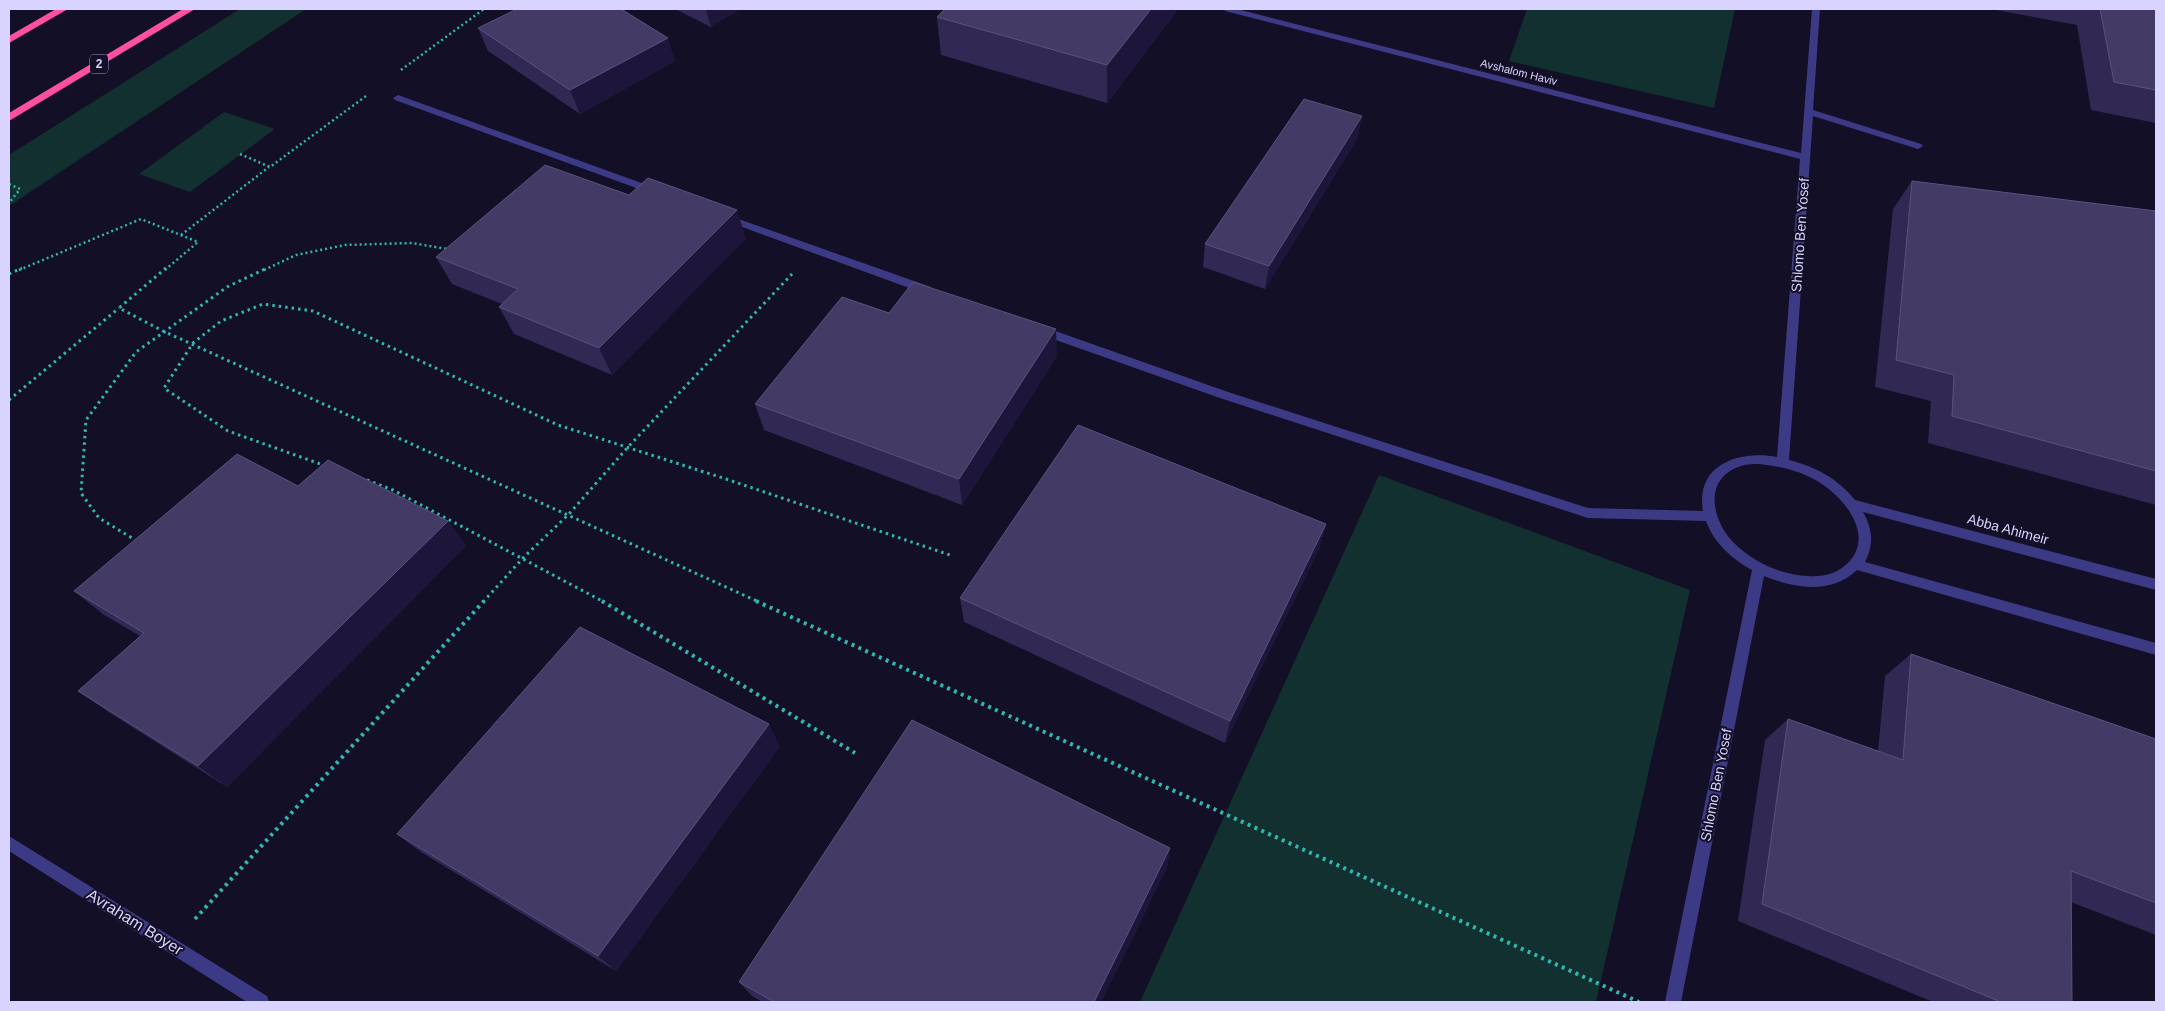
<svg xmlns="http://www.w3.org/2000/svg" width="2165" height="1011" font-family="Helvetica,sans-serif">
<style>
.green{fill:#12302f}
.lines{fill:none;stroke-linecap:round;stroke-linejoin:round}
.path-far2{stroke:#2fb8b0;stroke-width:2.5;stroke-dasharray:2 3;stroke-linecap:butt}
.path-far1{stroke:#2fb8b0;stroke-width:3;stroke-dasharray:2.5 4;stroke-linecap:butt}
.path{stroke:#2fb8b0;stroke-width:4;stroke-dasharray:3 4.5;stroke-linecap:butt}
.minor{fill:#3d3a85;fill-rule:evenodd}
.highway{fill:#ff4fa3;fill-rule:evenodd}
.wall{fill:#312854}
.shaded-wall{fill:#1d163a}
.building{fill:#433a66;stroke:#5a527e}
.labels{text-anchor:middle;dominant-baseline:central;stroke-width:4;stroke-linejoin:round;paint-order:stroke}
.far-street-label{font-size:11px;fill:#d9d4ff;stroke:#130f26}
.shield{fill:#130f26;stroke:#9e99be;stroke-width:1}
.shield-label{font-size:12px;font-weight:bold;fill:#d9d4ff}
.street-label{font-size:14px;fill:#d9d4ff;stroke:#130f26}
.near-street-label{font-size:16px;fill:#d9d4ff;stroke:#130f26}
</style>
<rect width="100%" height="100%" fill="#130f26"/>
<!-- green -->
<g class="green">
<path d="M 240,9 L 306,9 L 9,206 L 9,155 Z"/>
<path d="M 1527,9 L 1735,9 L 1714,108 L 1509,61 Z"/>
<path d="M 224,112 L 275,129 L 190,192 L 139,174 Z"/>
<path d="M 1379,475 L 1690,590 L 1596,1002 L 1140,1002 Z"/>
</g>
<g class="lines">
<!-- path-far2 -->
<g class="path-far2">
<path d="M 401,70 L 484,9"/>
<path d="M 240,154 L 270,167 L 366,96"/>
<path d="M 9,184 L 20,189 L 9,203"/>
<path d="M 181,235 L 269,167"/>
<path d="M 19,270 L 141,219 L 198,242 L 165,270"/>
<path d="M 264,270 L 296,255 L 345,245 L 412,243 L 447,249"/>
</g>
<!-- path-far1 -->
<g class="path-far1">
<path d="M 166,268 L 119,308 L 163,331 L 759,602"/>
<path d="M 9,274 L 22,268"/>
<path d="M 9,400 L 119,308"/>
<path d="M 326,466 L 228,431 L 164,388 L 193,343 L 221,321 L 263,304 L 313,311 L 558,425 L 726,479 L 950,555"/>
<path d="M 367,480 L 393,490 L 604,602"/>
<path d="M 137,541 L 99,518 L 81,493 L 86,420 L 136,352 L 227,287 L 267,268"/>
<path d="M 483,602 L 523,558 L 569,514 L 628,447 L 792,274"/>
</g>
<!-- path -->
<g class="path">
<path d="M 602,601 L 855,753"/>
<path d="M 756,601 L 1639,1002"/>
<path d="M 195,919 L 484,601"/>
</g>
<!-- minor -->
<g class="minor">
<path d="M 1224,9 L 1237,9 L 1801,153 L 1812,9 L 1820,9 L 1813,110 L 1921,144 L 1923,146 L 1918,149 L 1915,148 L 1813,116 L 1789,460 C 1816,467 1837,478 1855,500 L 2156,579 L 2156,590 L 1863,512 C 1873,530 1874,544 1865,562 L 2156,643 L 2156,655 L 1857,570 C 1831,595 1794,588 1764,576 L 1681,1002 L 1665,1002 L 1752,570 C 1732,559 1714,543 1706,521 L 1588,518 L 1220,398 L 1036,333 L 1034,330 L 1040,326 L 1044,327 L 1228,392 L 1588,508 L 1703,511 C 1695,464 1740,450 1777,457 L 1800,159 L 1225,11 ZM 1760,464 C 1785,467 1810,473 1830,490 C 1852,508 1872,540 1847,564 C 1836,574 1823,577 1808,576 C 1781,575 1753,562 1734,543 C 1711,520 1703,478 1741,466 C 1747,464 1754,464 1760,464 Z"/>
<path d="M 398,95 L 658,189 L 659,191 L 654,194 L 650,193 L 395,100 L 393,98 Z"/>
<path d="M 727,215 L 931,287 L 932,290 L 931,293 L 923,293 L 723,220 L 722,218 Z"/>
<path d="M 9,836 L 267,996 L 269,1002 L 247,1002 L 9,851 Z"/>
</g>
<!-- highway -->
<g class="highway">
<path d="M 56,9 L 68,9 L 9,43 L 9,36 Z"/>
<path d="M 183,9 L 195,9 L 9,121 L 9,113 Z"/>
</g>
</g>
<!-- wall -->
<g class="wall">
<path d="M 675,9 L 740,9 L 711,27 Z"/>
<path d="M 1996,9 L 2156,9 L 2156,123 L 2091,110 L 2077,25 L 1996,10 Z"/>
<path d="M 1176,12 L 1107,103 L 941,55 L 937,17 Z"/>
<path d="M 478,28 L 675,61 L 580,114 L 488,51 Z"/>
<path d="M 1362,116 L 1357,139 L 1265,289 L 1203,267 L 1205,244 Z"/>
<path d="M 1912,181 L 2156,211 L 2156,505 L 1928,443 L 1931,401 L 1875,387 L 1893,209 Z"/>
<path d="M 746,238 L 612,375 L 514,334 L 499,307 L 502,304 L 452,284 L 436,257 Z"/>
<path d="M 889,313 L 1057,356 L 962,505 L 764,430 L 755,404 Z"/>
<path d="M 448,521 L 466,546 L 227,787 L 110,713 L 78,691 L 140,636 L 104,615 L 74,591 Z"/>
<path d="M 1326,524 L 1319,549 L 1225,743 L 964,622 L 960,598 Z"/>
<path d="M 1911,654 L 2156,739 L 2156,935 L 2071,902 L 2072,1002 L 1933,1002 L 1738,921 L 1765,740 L 1788,719 L 1878,751 L 1885,676 Z"/>
<path d="M 780,746 L 616,971 L 421,852 L 397,834 Z"/>
<path d="M 1170,848 L 1167,867 L 1101,1002 L 762,1002 L 752,996 L 739,982 Z"/>
</g>
<!-- shaded-wall -->
<g class="shaded-wall">
<path d="M 708,9 L 740,9 L 711,27 L 706,10 Z"/>
<path d="M 1151,9 L 1176,9 L 1176,12 L 1107,103 L 1107,65 Z"/>
<path d="M 668,38 L 675,61 L 580,114 L 570,90 Z"/>
<path d="M 1362,116 L 1357,139 L 1265,289 L 1269,266 Z"/>
<path d="M 737,210 L 746,238 L 612,375 L 599,348 Z"/>
<path d="M 1056,329 L 1057,356 L 962,505 L 959,479 Z"/>
<path d="M 448,521 L 466,546 L 227,787 L 198,766 Z"/>
<path d="M 1326,524 L 1319,549 L 1225,743 L 1230,721 Z"/>
<path d="M 769,724 L 780,746 L 616,971 L 598,956 Z"/>
<path d="M 1170,848 L 1167,867 L 1101,1002 L 1094,1002 Z"/>
</g>
<!-- building -->
<g class="building">
<path d="M 517,9 L 621,9 L 668,38 L 570,90 L 478,28 Z"/>
<path d="M 945,9 L 1151,9 L 1107,65 L 937,17 Z"/>
<path d="M 2100,9 L 2156,9 L 2156,90 L 2114,82 Z"/>
<path d="M 1304,99 L 1362,116 L 1269,266 L 1205,244 Z"/>
<path d="M 545,165 L 629,195 L 648,178 L 737,210 L 599,348 L 499,307 L 518,289 L 436,257 Z"/>
<path d="M 1912,181 L 2156,211 L 2156,471 L 1952,416 L 1954,375 L 1896,360 Z"/>
<path d="M 913,282 L 1056,329 L 959,479 L 755,404 L 842,297 L 889,313 Z"/>
<path d="M 1078,425 L 1326,524 L 1230,721 L 960,598 Z"/>
<path d="M 237,454 L 298,486 L 328,460 L 448,521 L 198,766 L 78,691 L 144,633 L 74,591 Z"/>
<path d="M 580,627 L 769,724 L 598,956 L 397,834 Z"/>
<path d="M 1911,654 L 2156,739 L 2156,903 L 2071,871 L 2072,1002 L 2001,1002 L 1762,904 L 1788,719 L 1903,760 Z"/>
<path d="M 912,720 L 1170,848 L 1094,1002 L 774,1002 L 739,982 Z"/>
</g>
<g class="labels">
<!-- far-street labels -->
<g class="far-street-label">
<text transform="translate(1519 72) rotate(14)">Avshalom Haviv</text>
</g>
<!-- shield labels -->
<rect class="shield" x="90" y="54.5" width="18" height="19" rx="4"/>
<g class="shield-label">
<text x="99" y="64">2</text>
</g>
<!-- street labels -->
<g class="street-label">
<text transform="translate(1800 235) rotate(-86)">Shlomo Ben Yosef</text>
<text transform="translate(2008 529) rotate(15)">Abba Ahimeir</text>
<text transform="translate(1716 785) rotate(-79)">Shlomo Ben Yosef</text>
</g>
<!-- near-street labels -->
<g class="near-street-label">
<text transform="translate(135 922) rotate(32)">Avraham Boyer</text>
</g>
</g>
<!-- border -->
<rect width="2165" height="1011" fill="none" stroke="#d9d4ff" stroke-width="20"/>
</svg>
